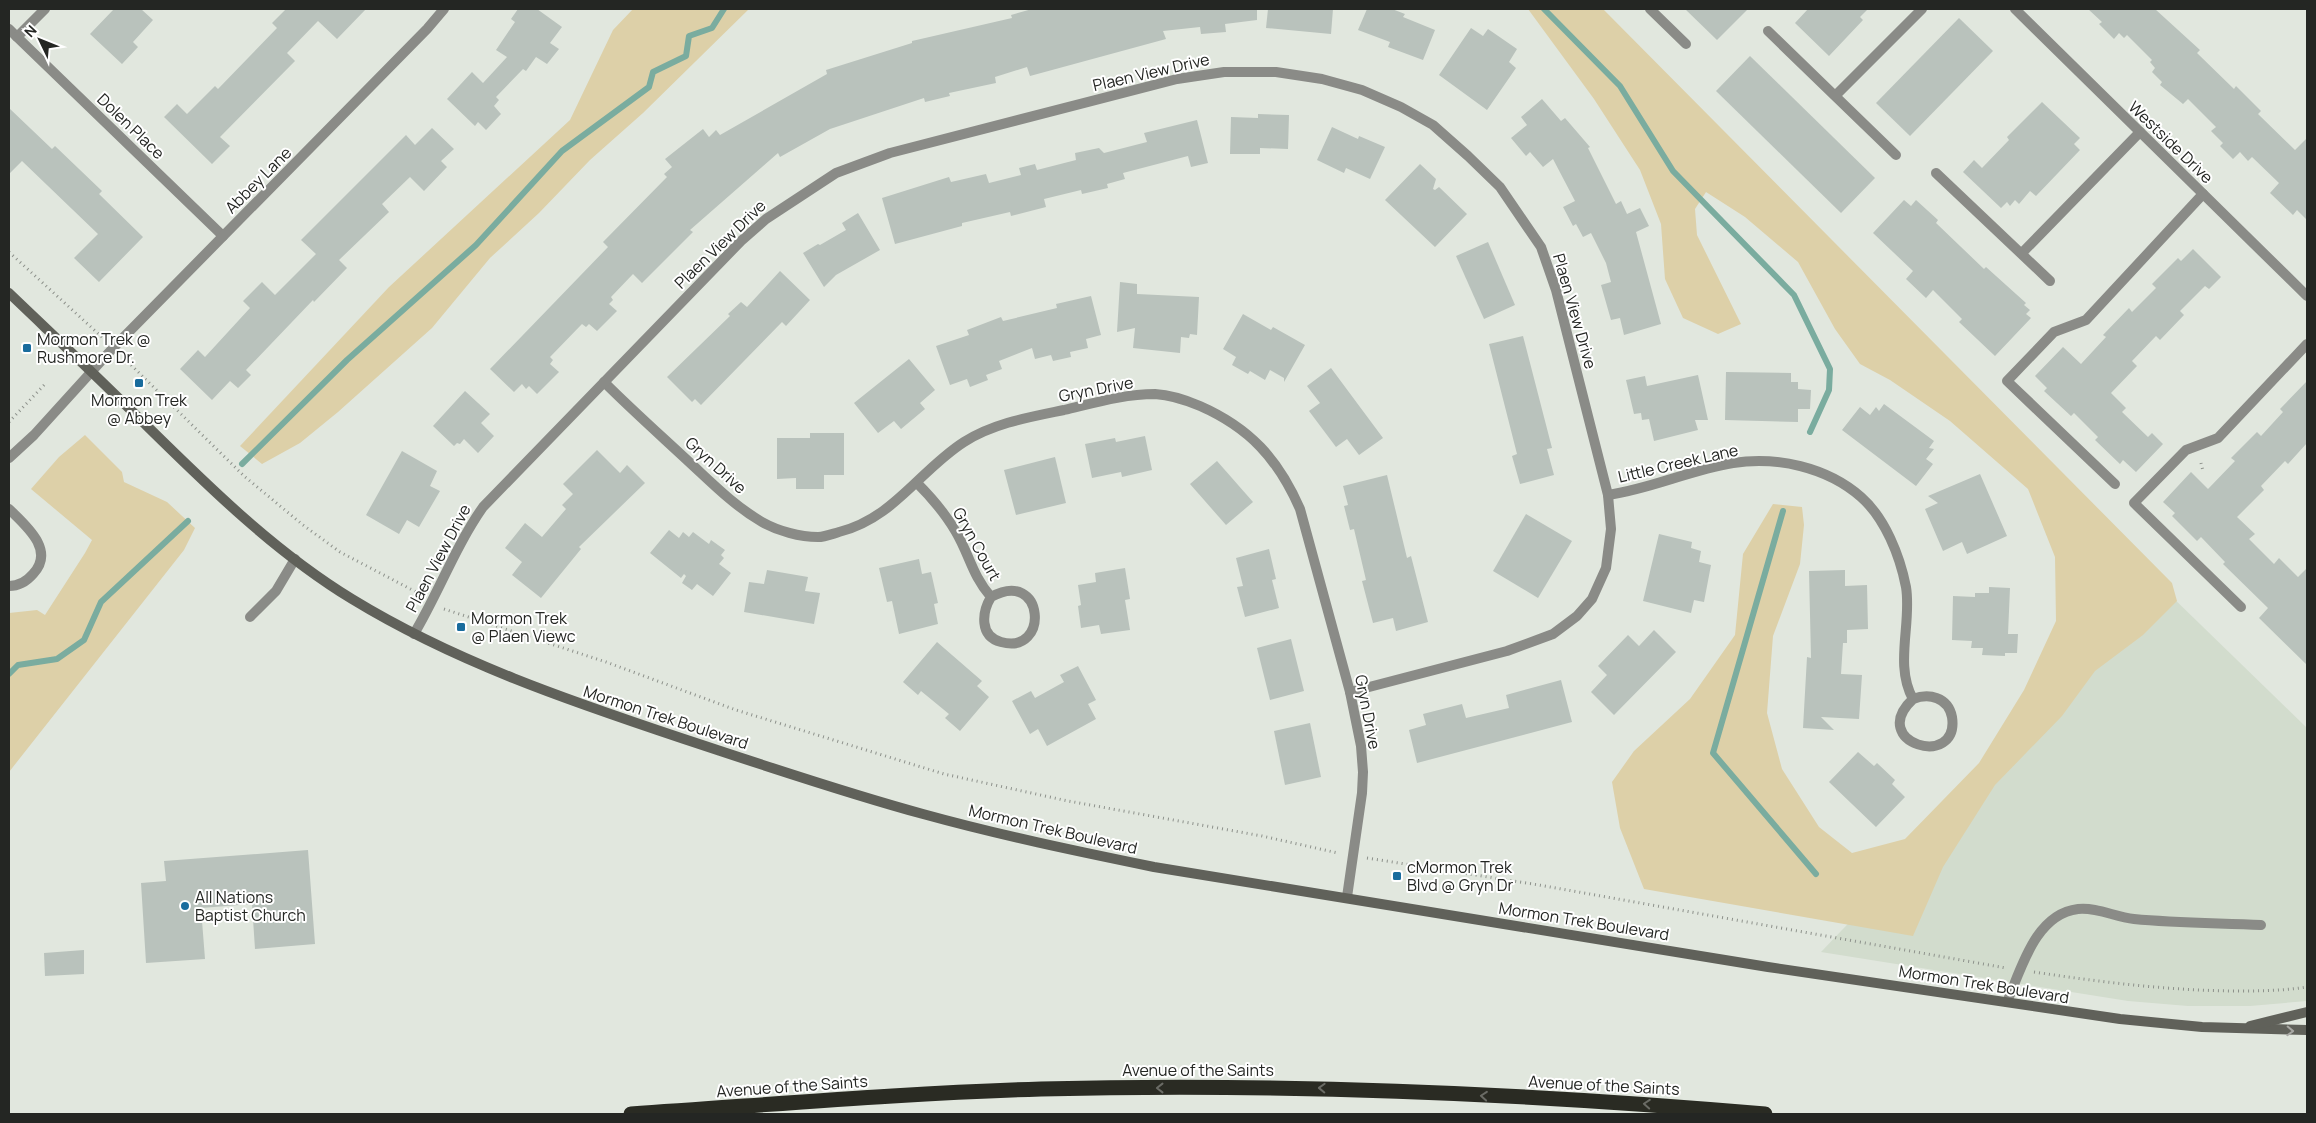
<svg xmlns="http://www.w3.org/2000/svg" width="2316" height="1123" font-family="Manrope,sans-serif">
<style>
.built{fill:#d2dccd}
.green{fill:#ddd0a8}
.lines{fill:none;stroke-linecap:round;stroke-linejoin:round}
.stream{stroke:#7aac9f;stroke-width:6}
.building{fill:#b9c2bc}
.path{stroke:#8d918b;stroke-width:3;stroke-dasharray:1 4;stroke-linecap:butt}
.service{stroke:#8a8b87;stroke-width:10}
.minor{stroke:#8a8b87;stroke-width:10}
.secondary{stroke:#60615a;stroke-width:10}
.motorway{stroke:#2a2b23;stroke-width:15}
.oneway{stroke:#a8a8a4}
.oneway2{stroke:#6a6b65}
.poi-dot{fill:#196c9d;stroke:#fff;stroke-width:2}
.labels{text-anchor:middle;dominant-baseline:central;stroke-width:4;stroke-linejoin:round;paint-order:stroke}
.street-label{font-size:16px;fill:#242623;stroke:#fff}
.poi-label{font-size:16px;fill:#242623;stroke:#fff;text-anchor:start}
</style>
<rect width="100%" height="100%" fill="#e1e7de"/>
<!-- built -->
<path class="built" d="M 2166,591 L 2307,728 L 2307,1001 L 2250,1006 L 2188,1006 L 2128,1001 L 1821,952 Z"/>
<!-- green -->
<g class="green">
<path d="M 633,9 L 749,9 L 643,113 L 590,160 L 539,213 L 490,258 L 432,328 L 338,412 L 300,443 L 262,464 L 240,446 L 389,287 L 570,120 L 613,30 Z"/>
<path d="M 1528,9 L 1603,9 L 2172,583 L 2177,601 L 2143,635 L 2095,671 L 2062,716 L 1995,785 L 1943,867 L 1913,936 L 1644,889 L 1620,828 L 1612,782 L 1634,751 L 1690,699 L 1735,635 L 1743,554 L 1773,504 L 1802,507 L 1804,525 L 1800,564 L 1773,636 L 1767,713 L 1782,769 L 1819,827 L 1852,853 L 1905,839 L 1979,763 L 2024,690 L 2056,621 L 2055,557 L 2028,489 L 1950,421 L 1890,380 L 1860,364 L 1835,329 L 1798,262 L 1745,217 L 1706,192 L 1695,209 L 1697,235 L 1741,324 L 1718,334 L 1683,318 L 1665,279 L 1661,224 L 1640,170 L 1594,99 Z"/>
<path d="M 85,435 L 122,472 L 124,482 L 167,502 L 195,528 L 184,550 L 9,772 L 9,613 L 37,610 L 45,615 L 85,553 L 92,540 L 31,489 L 59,457 Z"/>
</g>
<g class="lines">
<!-- stream -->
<g class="stream">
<path d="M 1544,9 L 1620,86 L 1673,171 L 1794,295 L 1830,369 L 1829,390 L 1810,432"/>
<path d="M 242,464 L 347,360 L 476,245 L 562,151 L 649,87 L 653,72 L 686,56 L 689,36 L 712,28 L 724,9"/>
<path d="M 1783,511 L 1713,753 L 1816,874"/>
<path d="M 9,674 L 18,665 L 57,659 L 84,640 L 101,602 L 188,521"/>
</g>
</g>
<!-- building -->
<g class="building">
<path d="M 114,9 L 141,9 L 153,20 L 133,42 L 138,47 L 122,64 L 90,34 Z"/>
<path d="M 286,9 L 366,9 L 337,39 L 318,21 L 287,53 L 295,61 L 220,137 L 230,146 L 212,164 L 164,117 L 177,104 L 187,114 L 215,86 L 218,89 L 277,28 L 272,23 Z"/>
<path d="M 518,9 L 537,9 L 562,27 L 550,43 L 559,49 L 547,64 L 536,57 L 526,71 L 523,69 L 496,97 L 499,100 L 494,106 L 501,114 L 486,130 L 478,122 L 475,126 L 447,99 L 472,72 L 483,83 L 507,57 L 496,50 L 515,22 L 511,19 Z"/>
<path d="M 1032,9 L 1257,9 L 1257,20 L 1225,24 L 1226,32 L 1201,34 L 1200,27 L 1163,31 L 1166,39 L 1030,76 L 1027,67 L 995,77 L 996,83 L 949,93 L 950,96 L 925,102 L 924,98 L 830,129 L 780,157 L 778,153 L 690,230 L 693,232 L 642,283 L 633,274 L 611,297 L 613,300 L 609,304 L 617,311 L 597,331 L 589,324 L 586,327 L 582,324 L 550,357 L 553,360 L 550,364 L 559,372 L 537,394 L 529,386 L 526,389 L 522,384 L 514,392 L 490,369 L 608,247 L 603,242 L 667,177 L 664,174 L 672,167 L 665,159 L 703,129 L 709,137 L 716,130 L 720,135 L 827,74 L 826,70 L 912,43 L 912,41 L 1012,18 L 1011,15 Z"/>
<path d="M 1268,9 L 1333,9 L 1331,34 L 1266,28 Z"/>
<path d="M 1367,9 L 1392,9 L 1405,14 L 1403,17 L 1435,30 L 1423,60 L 1388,47 L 1390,42 L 1358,30 Z"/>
<path d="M 1685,9 L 1748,9 L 1717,40 Z"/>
<path d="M 1808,9 L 1868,9 L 1860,17 L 1863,20 L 1829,56 L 1795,23 Z"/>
<path d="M 2088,9 L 2155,9 L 2200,50 L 2197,53 L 2234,89 L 2236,86 L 2261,111 L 2258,114 L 2295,150 L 2307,138 L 2307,220 L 2297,210 L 2293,215 L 2270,193 L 2279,183 L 2252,157 L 2248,161 L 2240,152 L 2233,159 L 2220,146 L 2223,143 L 2211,131 L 2216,127 L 2188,99 L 2183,104 L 2160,85 L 2162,82 L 2152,72 L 2155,68 L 2150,62 L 2152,60 L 2127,35 L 2124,38 L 2119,33 L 2114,39 L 2099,24 L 2102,22 Z"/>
<path d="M 1959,18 L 1993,51 L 1910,136 L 1876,103 Z"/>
<path d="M 1471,28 L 1483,36 L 1488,29 L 1517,49 L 1509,62 L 1516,68 L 1487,110 L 1439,75 Z"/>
<path d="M 1750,56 L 1875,178 L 1841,213 L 1716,91 Z"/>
<path d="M 1542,99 L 1561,121 L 1565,118 L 1590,147 L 1588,148 L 1616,204 L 1621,201 L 1627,214 L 1640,208 L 1649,226 L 1636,232 L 1661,324 L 1624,335 L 1620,318 L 1611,320 L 1601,285 L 1611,282 L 1606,263 L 1591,233 L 1583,237 L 1576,224 L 1573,226 L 1563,207 L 1575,201 L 1553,159 L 1543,167 L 1530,152 L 1526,156 L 1511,138 L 1527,125 L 1521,117 Z"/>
<path d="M 2042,102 L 2080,138 L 2074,144 L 2080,150 L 2036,196 L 2030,191 L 2019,204 L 2015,200 L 2010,206 L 2007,202 L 2001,208 L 1963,172 L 1974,160 L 1982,168 L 2009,140 L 2007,137 Z"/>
<path d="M 9,108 L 52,149 L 55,146 L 102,191 L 99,194 L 143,237 L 99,282 L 74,258 L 98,234 L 22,161 L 9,174 Z"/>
<path d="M 1258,114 L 1289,115 L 1288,149 L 1260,148 L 1260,154 L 1230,154 L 1231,117 L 1258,118 Z"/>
<path d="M 1197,120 L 1208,163 L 1191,167 L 1188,156 L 1123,173 L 1125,179 L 1107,184 L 1108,188 L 1082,194 L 1081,190 L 1044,199 L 1046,207 L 1011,216 L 1010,212 L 962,223 L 962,226 L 895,244 L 882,198 L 949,177 L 951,182 L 986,174 L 989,183 L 1021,175 L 1019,168 L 1035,164 L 1037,170 L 1076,160 L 1075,153 L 1099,148 L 1104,153 L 1147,142 L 1144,133 Z"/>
<path d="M 1332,127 L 1358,139 L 1359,136 L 1385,147 L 1370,179 L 1346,168 L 1344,173 L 1317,160 Z"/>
<path d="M 432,128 L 454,149 L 441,161 L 447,167 L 424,191 L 410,177 L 382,204 L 389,212 L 339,260 L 347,268 L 314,302 L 313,300 L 246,370 L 251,375 L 238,388 L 230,381 L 212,400 L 180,369 L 198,350 L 205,357 L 250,308 L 243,301 L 262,282 L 275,295 L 316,254 L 301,240 L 406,135 L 415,145 Z"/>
<path d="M 1420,164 L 1436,179 L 1433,189 L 1435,190 L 1439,187 L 1467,214 L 1435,247 L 1385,200 Z"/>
<path d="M 1904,200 L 1911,206 L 1916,200 L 1938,220 L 1936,223 L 1984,269 L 1986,267 L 2026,303 L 2024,305 L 2030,310 L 2026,314 L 2031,318 L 1995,356 L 1959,322 L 1962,319 L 1933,290 L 1926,298 L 1906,279 L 1913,271 L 1873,233 Z"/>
<path d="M 858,213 L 880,250 L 836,275 L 824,287 L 803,253 L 818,244 L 820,245 L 846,230 L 842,223 Z"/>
<path d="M 1488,242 L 1515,305 L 1484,319 L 1456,256 Z"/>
<path d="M 2193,249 L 2221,277 L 2209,289 L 2205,286 L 2180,311 L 2184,315 L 2160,340 L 2156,336 L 2132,361 L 2137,366 L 2111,393 L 2126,408 L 2122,412 L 2148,437 L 2152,433 L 2163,444 L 2136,472 L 2123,460 L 2120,464 L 2095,440 L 2098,437 L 2074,413 L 2071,416 L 2044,391 L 2047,388 L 2035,376 L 2063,347 L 2081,364 L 2106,337 L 2103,335 L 2129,308 L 2132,312 L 2156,288 L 2152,284 L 2178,258 L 2181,261 Z"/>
<path d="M 780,271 L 810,300 L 786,326 L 782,322 L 701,405 L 695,399 L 692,402 L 667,377 L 730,316 L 728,314 L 741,302 L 747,307 Z"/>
<path d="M 1120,282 L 1137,284 L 1137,294 L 1199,297 L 1197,335 L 1190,334 L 1189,338 L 1181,337 L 1180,353 L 1133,348 L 1135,328 L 1117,332 Z"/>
<path d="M 1091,296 L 1101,335 L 1086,339 L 1088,348 L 1070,352 L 1071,357 L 1053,361 L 1051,355 L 1035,359 L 1032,348 L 999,361 L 1002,369 L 986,375 L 988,380 L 970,387 L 967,379 L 950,385 L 936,346 L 969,335 L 967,330 L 1001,317 L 1003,321 L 1057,308 L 1056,304 Z"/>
<path d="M 1243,314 L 1271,330 L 1273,327 L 1305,345 L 1284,382 L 1284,378 L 1270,370 L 1265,380 L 1250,371 L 1248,374 L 1232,365 L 1236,357 L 1223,349 Z"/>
<path d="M 1523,336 L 1552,448 L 1547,449 L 1554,475 L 1520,484 L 1512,456 L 1517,454 L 1489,344 Z"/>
<path d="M 909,359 L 935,390 L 920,403 L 925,409 L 901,429 L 894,421 L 878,433 L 854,403 Z"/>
<path d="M 1331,368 L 1383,438 L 1359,455 L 1347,439 L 1336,447 L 1309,411 L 1320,403 L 1307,386 Z"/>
<path d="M 1726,372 L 1791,373 L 1791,382 L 1798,382 L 1798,389 L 1811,390 L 1810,409 L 1798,409 L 1798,422 L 1725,420 Z"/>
<path d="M 1698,375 L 1708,420 L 1695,420 L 1698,430 L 1654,441 L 1649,419 L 1642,420 L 1641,413 L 1634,414 L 1626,380 L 1645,376 L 1647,386 Z"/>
<path d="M 2307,381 L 2307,443 L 2288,464 L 2285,461 L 2261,486 L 2264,490 L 2237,517 L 2255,534 L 2249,539 L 2274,564 L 2279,558 L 2298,577 L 2307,568 L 2307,665 L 2259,618 L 2268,608 L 2223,564 L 2225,562 L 2201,537 L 2197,541 L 2172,516 L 2175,513 L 2163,502 L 2191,472 L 2208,489 L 2235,461 L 2231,458 L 2257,432 L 2261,436 L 2283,412 L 2280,409 Z"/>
<path d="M 465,391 L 490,414 L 481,423 L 494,436 L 478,453 L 464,439 L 460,444 L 457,443 L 454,446 L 433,426 Z"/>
<path d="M 1884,404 L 1934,441 L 1929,448 L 1934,449 L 1926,459 L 1933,464 L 1916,486 L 1842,430 L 1860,407 L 1870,415 L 1876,407 L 1879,411 Z"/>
<path d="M 810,433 L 844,433 L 844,475 L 824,475 L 824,489 L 796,489 L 796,478 L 777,479 L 777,438 L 810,438 Z"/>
<path d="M 1145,436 L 1152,470 L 1122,477 L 1121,472 L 1092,478 L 1085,444 L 1115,438 L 1116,442 Z"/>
<path d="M 597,450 L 620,473 L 627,465 L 645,483 L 579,547 L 581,549 L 541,598 L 512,575 L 522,562 L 505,548 L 525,523 L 542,537 L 566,509 L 562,505 L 573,494 L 563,484 Z"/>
<path d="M 402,451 L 437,471 L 430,486 L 440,491 L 419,527 L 407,520 L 399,534 L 366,515 Z"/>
<path d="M 1055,457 L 1066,503 L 1016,515 L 1004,470 Z"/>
<path d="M 1217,461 L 1253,502 L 1226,525 L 1190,484 Z"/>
<path d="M 1980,474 L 2007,536 L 1967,554 L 1962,542 L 1943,551 L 1925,509 L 1938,503 L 1928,496 Z"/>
<path d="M 1387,475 L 1407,558 L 1411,556 L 1428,622 L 1396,631 L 1393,618 L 1373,623 L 1362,581 L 1366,580 L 1354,529 L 1350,530 L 1344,506 L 1348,505 L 1343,486 Z"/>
<path d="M 1526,514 L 1572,541 L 1538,598 L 1493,571 Z"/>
<path d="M 669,530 L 679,538 L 683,532 L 689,537 L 693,532 L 709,544 L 711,540 L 725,550 L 721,555 L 724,558 L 719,564 L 731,573 L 713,596 L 697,584 L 692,590 L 682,583 L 686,576 L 684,574 L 681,578 L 650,553 Z"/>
<path d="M 1659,534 L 1692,542 L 1691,548 L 1701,551 L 1699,562 L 1711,565 L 1704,602 L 1694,600 L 1691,613 L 1643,601 Z"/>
<path d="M 1269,549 L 1276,579 L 1272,580 L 1279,608 L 1245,617 L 1237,587 L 1243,586 L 1236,558 Z"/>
<path d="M 919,559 L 922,574 L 931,572 L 938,603 L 934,604 L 938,624 L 899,634 L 892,601 L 887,602 L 879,568 Z"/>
<path d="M 1125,568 L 1130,599 L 1125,600 L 1130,630 L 1101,634 L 1099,625 L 1081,628 L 1078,606 L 1081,605 L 1078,585 L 1096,582 L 1095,573 Z"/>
<path d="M 767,570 L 808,577 L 805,591 L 820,593 L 814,624 L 744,612 L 749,582 L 764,584 Z"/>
<path d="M 1845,570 L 1845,586 L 1867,585 L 1868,629 L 1847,630 L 1847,643 L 1843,643 L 1841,674 L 1862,675 L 1859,719 L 1821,717 L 1834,730 L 1803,728 L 1807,657 L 1811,658 L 1809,571 Z"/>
<path d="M 1989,587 L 2010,588 L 2008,634 L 2018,634 L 2017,653 L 2005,653 L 2005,656 L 1982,655 L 1983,648 L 1971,648 L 1972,641 L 1952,640 L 1953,596 L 1975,597 L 1975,593 L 1989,593 Z"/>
<path d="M 1654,630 L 1676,652 L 1614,715 L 1591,692 L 1607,675 L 1598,666 L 1628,635 L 1639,646 Z"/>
<path d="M 1291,639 L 1304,691 L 1270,700 L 1257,648 Z"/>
<path d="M 937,642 L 982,681 L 977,686 L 989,697 L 960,731 L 945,718 L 949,714 L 921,691 L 918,695 L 903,682 Z"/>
<path d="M 1078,666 L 1096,700 L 1088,704 L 1096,719 L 1047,746 L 1038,729 L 1030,734 L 1012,701 L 1031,691 L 1035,698 L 1064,682 L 1060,675 Z"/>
<path d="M 1561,680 L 1572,722 L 1417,763 L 1409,730 L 1426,725 L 1423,714 L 1462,704 L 1466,718 L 1509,708 L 1506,695 Z"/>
<path d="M 1310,723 L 1321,777 L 1285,785 L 1274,731 Z"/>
<path d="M 1858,752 L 1874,766 L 1877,763 L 1895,780 L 1892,784 L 1905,797 L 1876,827 L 1829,782 Z"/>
<path d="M 308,850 L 315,944 L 255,949 L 252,904 L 201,908 L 205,959 L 146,963 L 141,883 L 166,881 L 164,861 Z"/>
<path d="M 84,950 L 84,974 L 45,976 L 44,953 Z"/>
</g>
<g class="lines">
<!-- path -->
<g class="path">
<path d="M 9,252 L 103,338"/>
<path d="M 124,358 L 244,476 L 303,525 L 340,552 L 420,594"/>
<path d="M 9,422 L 46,383"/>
<path d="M 2201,463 L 2203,471"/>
<path d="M 444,609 L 606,662 L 736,710 L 944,774 L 1068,801 L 1262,836 L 1338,853"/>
<path d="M 1367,858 L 1539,885 L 2006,968"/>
<path d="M 2034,972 C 2100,982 2165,990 2231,991 C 2257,991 2282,991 2307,987"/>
</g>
<!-- service -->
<g class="service">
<path d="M 1650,9 L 1686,44"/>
<path d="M 1768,31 L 1896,155"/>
<path d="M 1836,95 L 1922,9"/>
<path d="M 1936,173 L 2050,281"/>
<path d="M 2022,253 L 2140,132"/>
<path d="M 2115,484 L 2007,381 L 2054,332 L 2086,320 L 2203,194"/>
<path d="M 2241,607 L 2134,503 L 2186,450 L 2218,438 L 2307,344"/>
<path d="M 250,617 L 276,591 L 295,559"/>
<path d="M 2007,1002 C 2021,970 2035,914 2078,909 C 2097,907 2115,917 2134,919 C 2176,923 2219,923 2261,925"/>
</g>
<!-- minor -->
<g class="minor">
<path d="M 2015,9 L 2307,296"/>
<path d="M 9,29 L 17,37 L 45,9"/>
<path d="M 17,37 L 223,236"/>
<path d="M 604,382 C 631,409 659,434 687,460 C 711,482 733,505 762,522 C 778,531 800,537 818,537 C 825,537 832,534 839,532 C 893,519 920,470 964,442 C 994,423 1030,417 1064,410 C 1094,403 1124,394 1155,394 C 1171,395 1186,400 1200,406 C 1250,428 1278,459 1300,509 L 1350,692 L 1361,746 L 1363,772 L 1362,793 L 1347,897"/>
<path d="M 9,458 L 34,435 L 113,348 L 427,29 L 444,9"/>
<path d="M 917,483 C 932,498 945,513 956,532 C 970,556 972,575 991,597 C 982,612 979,636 1001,642 C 1050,656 1045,567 991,597"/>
<path d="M 1608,495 C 1650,489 1690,470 1733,463 C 1776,456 1827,467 1861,497 C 1885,518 1900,556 1906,587 C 1912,623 1894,665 1913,699 C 1929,693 1948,697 1952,717 C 1960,770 1866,743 1913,699"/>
<path d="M 9,509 C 25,525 56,550 33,574 C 27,581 18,586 9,586"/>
<path d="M 414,634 C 439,592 455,547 483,507 L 741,241 L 766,219 L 836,173 L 890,153 L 1177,79 L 1224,72 L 1276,72 L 1322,79 L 1362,90 L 1401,107 L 1433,125 L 1468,156 L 1500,187 L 1541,247 L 1556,290 L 1608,495 L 1611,529 L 1606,568 L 1592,599 L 1577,616 L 1553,634 L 1507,651 L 1350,692"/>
</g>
<!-- secondary -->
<g class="secondary">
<path d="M 9,293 C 55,337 101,380 146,425 C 210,488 275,552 352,599 C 455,662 570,701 684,739 C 763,765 842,792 923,814 C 999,835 1076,851 1154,867 L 1768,967 L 2120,1019 L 2202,1027 L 2307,1030"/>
<path d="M 2250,1026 L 2307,1012"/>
</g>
<!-- motorway -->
<path class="motorway" d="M 631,1114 C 768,1105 904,1093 1041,1089 C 1283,1083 1524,1093 1765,1114"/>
</g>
<!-- one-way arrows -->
<defs><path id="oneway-chevron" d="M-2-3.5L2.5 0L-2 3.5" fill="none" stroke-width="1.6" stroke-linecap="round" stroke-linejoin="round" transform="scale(1.25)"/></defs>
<use class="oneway" href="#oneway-chevron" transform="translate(2290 1031) rotate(2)"/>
<g class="oneway2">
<use href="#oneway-chevron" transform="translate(1160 1088) rotate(180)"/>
<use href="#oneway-chevron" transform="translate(1322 1088) rotate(-178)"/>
<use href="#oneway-chevron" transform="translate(1484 1096) rotate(-175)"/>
<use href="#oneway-chevron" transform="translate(1647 1104) rotate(-176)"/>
</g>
<!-- markers -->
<g class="poi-dot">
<rect x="22" y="343" width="10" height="10" rx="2.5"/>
<rect x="134" y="378" width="10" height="10" rx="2.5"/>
<rect x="456" y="622" width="10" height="10" rx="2.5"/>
<rect x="1392" y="871" width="10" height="10" rx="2.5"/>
<circle cx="185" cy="906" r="5"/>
</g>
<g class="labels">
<!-- street labels -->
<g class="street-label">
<text transform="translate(1151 72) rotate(-13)">Plaen View Drive</text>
<text transform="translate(131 126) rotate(44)">Dolen Place</text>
<text transform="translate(2171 142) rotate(44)">Westside Drive</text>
<text transform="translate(258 180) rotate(-45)">Abbey Lane</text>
<text transform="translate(720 244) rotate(-44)">Plaen View Drive</text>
<text transform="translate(1575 311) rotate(74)">Plaen View Drive</text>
<text transform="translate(1096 389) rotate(-11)">Gryn Drive</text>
<text transform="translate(1678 463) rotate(-13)">Little Creek Lane</text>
<text transform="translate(716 465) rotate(42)">Gryn Drive</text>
<text transform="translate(977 544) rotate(61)">Gryn Court</text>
<text transform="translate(438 558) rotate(-62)">Plaen View Drive</text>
<text transform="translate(1368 712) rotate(79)">Gryn Drive</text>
<text transform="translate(666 717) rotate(18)">Mormon Trek Boulevard</text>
<text transform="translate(1053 829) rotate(13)">Mormon Trek Boulevard</text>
<text transform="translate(1584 921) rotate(9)">Mormon Trek Boulevard</text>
<text transform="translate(1984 984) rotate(9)">Mormon Trek Boulevard</text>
<text x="1198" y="1070">Avenue of the Saints</text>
<text transform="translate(1604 1085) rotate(3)">Avenue of the Saints</text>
<text transform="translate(792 1086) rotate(-4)">Avenue of the Saints</text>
</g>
<!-- poi labels -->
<g class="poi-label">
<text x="37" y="339">Mormon Trek @<tspan x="37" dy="18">Rushmore Dr.</tspan></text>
<text x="139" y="400" text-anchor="middle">Mormon Trek<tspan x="139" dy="18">@ Abbey</tspan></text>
<text x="471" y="618">Mormon Trek<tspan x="471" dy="18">@ Plaen Viewc</tspan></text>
<text x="1407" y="867">cMormon Trek<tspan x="1407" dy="18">Blvd @ Gryn Dr</tspan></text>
<text x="195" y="897">All Nations<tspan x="195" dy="18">Baptist Church</tspan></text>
</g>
</g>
<!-- border -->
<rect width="2316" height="1123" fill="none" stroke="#242623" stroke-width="20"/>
<!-- north arrow -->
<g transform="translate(40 40) rotate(313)" stroke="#ffffff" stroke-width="4" paint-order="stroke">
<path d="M0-4L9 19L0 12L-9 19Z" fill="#242623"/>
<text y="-8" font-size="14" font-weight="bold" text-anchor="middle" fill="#242623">N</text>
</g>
</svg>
